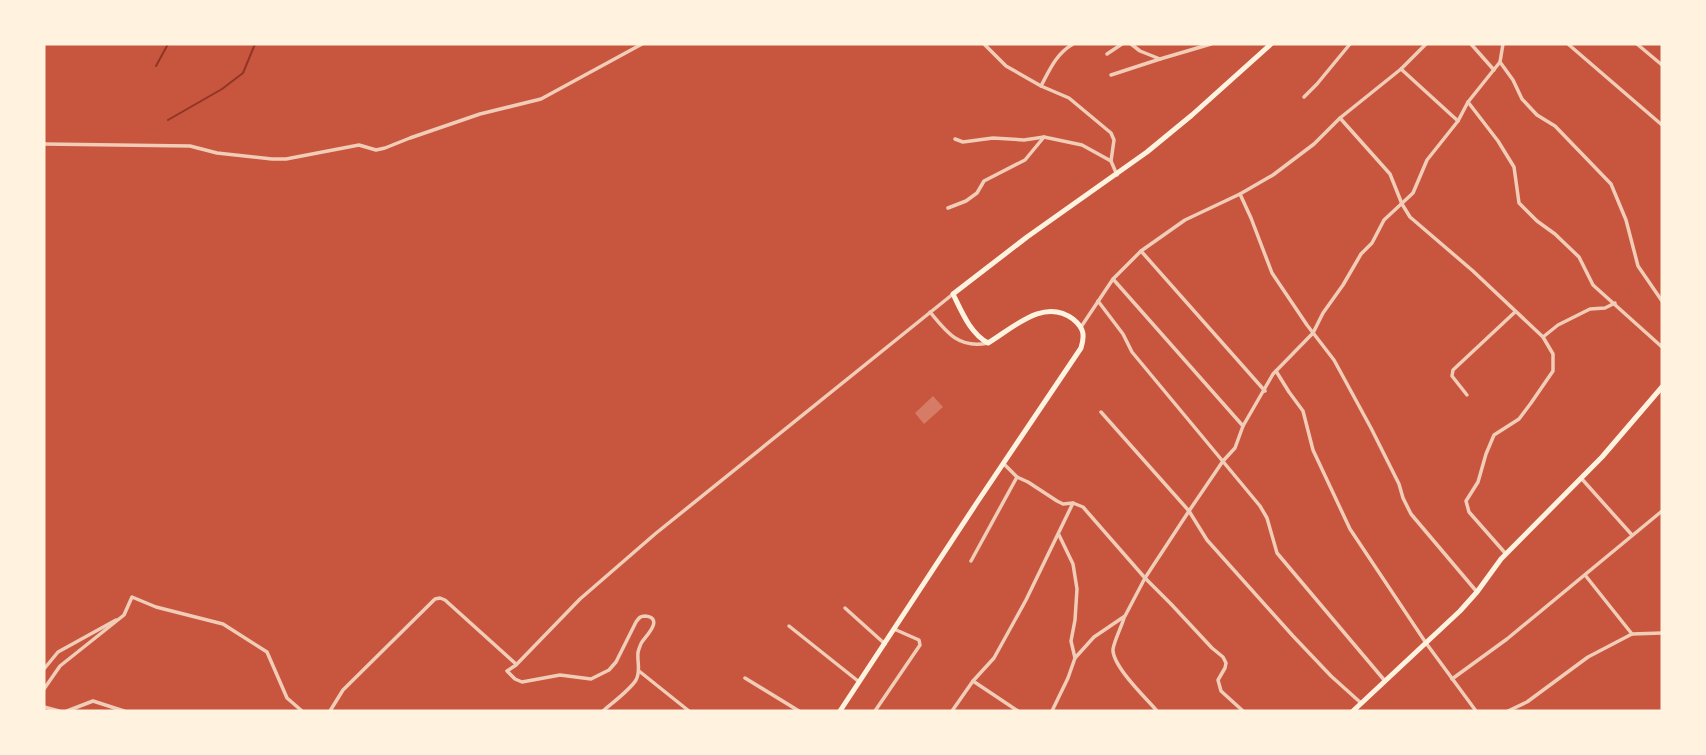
<svg xmlns="http://www.w3.org/2000/svg" width="1706" height="755" font-family="'Fira Sans',sans-serif">
<style>
.lines{fill:none;stroke-linecap:round;stroke-linejoin:round}
.stream{stroke:#8f3625;stroke-width:2}
.building{fill:#d67c66}
.minor{stroke:#f1ccb7;stroke-width:3.5}
.secondary{stroke:#fff3e0;stroke-width:5}
</style>
<rect width="100%" height="100%" fill="#c8553d"/>
<g class="lines">
<!-- stream -->
<g class="stream">
<path d="M 118,44 L 119,44"/>
<path d="M 156,66 L 168,44"/>
<path d="M 168,120 L 222,89 L 243,73 L 255,44"/>
</g>
</g>
<!-- building -->
<path class="building" d="M 933,396 L 943,407 L 924,424 L 915,413 Z"/>
<g class="lines">
<!-- minor -->
<g class="minor">
<path d="M 984,44 L 1006,66 L 1041,86 L 1069,98 L 1111,133 L 1114,140 L 1111,161 L 1117,175"/>
<path d="M 1471,44 L 1494,70"/>
<path d="M 1503,44 L 1500,62 L 1513,80 L 1522,99 L 1537,115 L 1555,126 L 1611,184 L 1626,220 L 1638,266 L 1662,301"/>
<path d="M 1568,44 L 1662,125"/>
<path d="M 1637,44 L 1662,65"/>
<path d="M 1107,54 L 1122,44"/>
<path d="M 1160,59 L 1211,44"/>
<path d="M 1500,62 L 1468,102 L 1498,141 L 1514,167 L 1519,203 L 1537,221 L 1555,234 L 1579,257 L 1593,285 L 1662,347"/>
<path d="M 1401,69 L 1458,121"/>
<path d="M 1111,75 L 1160,59 L 1140,51 L 1131,44"/>
<path d="M 1041,86 C 1050,69 1056,54 1073,44"/>
<path d="M 1304,97 L 1317,84 L 1350,44"/>
<path d="M 1340,118 L 1390,174 L 1402,204 L 1410,217 L 1473,271 L 1543,337 L 1553,354 L 1553,371 L 1531,403 L 1519,419 L 1494,435 L 1486,454 L 1478,482 L 1466,501 L 1469,512 L 1506,554"/>
<path d="M 955,139 L 963,142 L 993,138 L 1024,140 L 1044,137"/>
<path d="M 44,144 L 190,146 L 217,153 L 272,159 L 286,159 L 359,145 L 376,150 L 385,148 L 410,138 L 480,114 L 541,99 L 642,44"/>
<path d="M 1240,194 L 1251,218 L 1272,273 L 1307,325 L 1334,360 L 1371,428 L 1399,484 L 1403,498 L 1411,514 L 1477,592"/>
<path d="M 948,208 L 966,201 L 977,193 L 984,181 L 1025,160 L 1044,137 L 1082,145 L 1111,161"/>
<path d="M 1141,251 L 1265,391"/>
<path d="M 1113,279 L 1243,426"/>
<path d="M 1098,301 L 1123,334 L 1132,352 L 1260,506 L 1267,518 L 1277,553 L 1385,681"/>
<path d="M 930,312 C 947,333 959,349 988,343"/>
<path d="M 1081,327 L 1113,279 L 1141,251 L 1185,220 L 1240,194 L 1273,175 L 1314,144 L 1340,118 L 1401,69 L 1426,44"/>
<path d="M 1543,337 L 1558,325 L 1590,309 L 1605,308 L 1615,303"/>
<path d="M 1276,371 L 1289,392 L 1303,411 L 1313,450 L 1350,529 L 1426,643 L 1476,711"/>
<path d="M 1467,395 L 1452,376 L 1453,370 L 1515,312"/>
<path d="M 1101,412 L 1189,511 L 1207,540 L 1293,636 L 1331,676 L 1361,703"/>
<path d="M 1004,464 L 1017,477 L 1028,482 L 1057,501 L 1063,504 L 1073,503 L 1083,507 L 1145,578 L 1171,604 L 1212,648 L 1223,657 L 1226,663 L 1225,668 L 1218,680 L 1221,691 L 1243,711"/>
<path d="M 1581,478 L 1632,535"/>
<path d="M 1059,535 L 1073,564 L 1077,589 L 1075,620 L 1071,641 L 1075,658"/>
<path d="M 971,561 L 1017,477"/>
<path d="M 1585,575 L 1632,634"/>
<path d="M 845,608 L 885,644"/>
<path d="M 1124,618 C 1121,628 1115,639 1113,649 C 1112,666 1146,698 1157,711"/>
<path d="M 789,626 L 858,681"/>
<path d="M 44,669 L 58,652 L 116,620"/>
<path d="M 639,671 L 689,711"/>
<path d="M 745,678 L 799,711"/>
<path d="M 1452,679 L 1507,639 L 1662,511"/>
<path d="M 973,681 L 1018,711"/>
<path d="M 44,689 L 60,666 L 124,615 L 132,597 L 156,607 L 223,624 L 267,652 L 287,698 L 302,711"/>
<path d="M 44,707 L 59,711"/>
<path d="M 67,711 L 93,701 L 124,711"/>
<path d="M 330,711 L 343,690 L 435,599 L 440,598 L 445,600 L 516,664"/>
<path d="M 603,711 C 612,703 630,690 636,680 C 641,671 637,662 638,653 C 638,651 641,643 642,642 C 645,637 665,618 645,616 C 640,616 639,618 636,622 L 616,662 L 609,670 L 591,679 L 560,675 L 522,682 L 515,679 L 507,671 L 516,665 L 580,599 L 655,534 L 953,294"/>
<path d="M 875,711 L 920,645 L 919,640 L 894,629"/>
<path d="M 952,711 L 973,681 L 994,658 L 1026,600 L 1073,503"/>
<path d="M 1052,711 L 1068,678 L 1075,658 L 1094,637 L 1125,616 L 1145,578 L 1189,511 L 1223,461 L 1235,448 L 1243,426 L 1273,374 L 1313,333 L 1323,313 L 1343,285 L 1361,254 L 1372,243 L 1384,220 L 1413,193 L 1427,160 L 1458,121 L 1468,102"/>
<path d="M 1508,711 L 1527,702 L 1588,657 L 1632,634 L 1662,633"/>
</g>
<!-- secondary -->
<g class="secondary">
<path d="M 840,711 L 976,504 L 1081,348 C 1085,335 1084,328 1073,319 C 1044,297 1013,328 988,343 C 970,333 962,312 953,294 L 1027,237 L 1147,152 L 1192,115 L 1271,44"/>
<path d="M 1353,711 L 1460,611 L 1477,592 L 1501,559 L 1602,457 L 1662,387"/>
</g>
</g>
<!-- border -->
<rect width="1706" height="755" fill="none" stroke="#fff3e0" stroke-width="91"/>
</svg>
